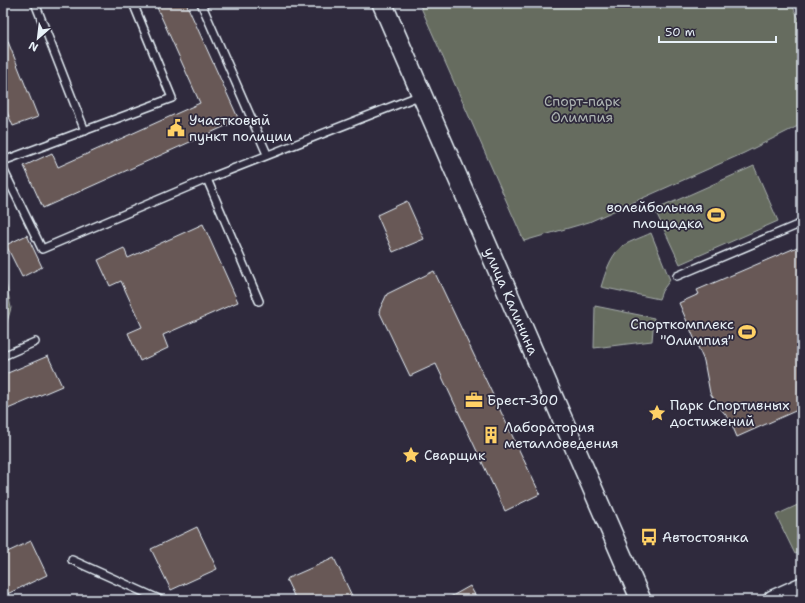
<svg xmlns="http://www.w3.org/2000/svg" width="805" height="603" font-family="'Shantell Sans',sans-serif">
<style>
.green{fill:#666c5f;stroke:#a7aeac}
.building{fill:#685856;stroke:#e8f1f8}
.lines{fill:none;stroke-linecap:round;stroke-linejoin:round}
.lane-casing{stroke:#e8f1f8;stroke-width:10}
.secondary-casing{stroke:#e8f1f8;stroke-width:22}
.lane{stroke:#2f2a3d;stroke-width:7}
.secondary{stroke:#2f2a3d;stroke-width:19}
.labels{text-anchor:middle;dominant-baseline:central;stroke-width:3.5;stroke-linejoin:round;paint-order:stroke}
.park-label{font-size:14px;fill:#aeb5b3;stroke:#2f2a3d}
.poi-label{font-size:14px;fill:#e8f1f8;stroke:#2f2a3d;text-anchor:start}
.street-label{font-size:14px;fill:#e8f1f8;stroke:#2f2a3d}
</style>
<rect width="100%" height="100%" fill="#2f2a3d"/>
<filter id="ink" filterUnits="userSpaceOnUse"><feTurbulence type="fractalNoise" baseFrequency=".025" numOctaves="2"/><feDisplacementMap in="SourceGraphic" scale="8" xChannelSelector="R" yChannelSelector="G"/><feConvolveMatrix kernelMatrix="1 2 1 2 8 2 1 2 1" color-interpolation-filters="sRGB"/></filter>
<g filter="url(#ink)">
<!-- green -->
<g class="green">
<path d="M 419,3 L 791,3 L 802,25 L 802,124 L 744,153 L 589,222 L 524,241 Z"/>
<path d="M 754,166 L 778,221 L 680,264 L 655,210 Z"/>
<path d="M 651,233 L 670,280 L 662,291 L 659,299 L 601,287 C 605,274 610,257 620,248 C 625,243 643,237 651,233 Z"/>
<path d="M 3,268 L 11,308 L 3,336 Z"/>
<path d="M 595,306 L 654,318 L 652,341 L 594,348 Z"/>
<path d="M 802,503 L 802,551 L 795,554 L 776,515 Z"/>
</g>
<!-- building -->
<g class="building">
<path d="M 155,3 L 186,3 L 239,120 L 43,208 L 24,166 L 52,153 L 58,167 L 200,103 Z"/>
<path d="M 3,29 L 38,117 L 13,126 L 3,103 Z"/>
<path d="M 407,201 L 424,239 L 393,252 L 377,215 Z"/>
<path d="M 203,224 L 238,302 L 163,335 L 168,348 L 140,361 L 128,333 L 142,327 L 121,281 L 110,286 L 98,260 L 124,248 L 128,258 Z"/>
<path d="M 27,235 L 42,267 L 22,277 L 6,245 Z"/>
<path d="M 802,245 L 802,408 L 737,437 L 730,420 L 720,408 L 710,393 L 704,361 L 679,303 L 699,294 L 697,290 Z"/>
<path d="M 434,271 L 540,494 L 505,511 L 436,364 L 410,376 L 379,311 L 387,294 Z"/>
<path d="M 48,356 L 62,386 L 3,411 L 3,375 Z"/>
<path d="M 197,527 L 217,569 L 171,590 L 151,549 Z"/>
<path d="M 31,541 L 47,575 L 3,596 L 3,554 Z"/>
<path d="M 334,558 L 354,600 L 296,600 L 286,579 Z"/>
<path d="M 470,586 L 478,600 L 445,600 Z"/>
</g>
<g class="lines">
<!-- lane casing -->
<g class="lane-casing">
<g id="lane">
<path d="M 35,3 L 85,131"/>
<path d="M 201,3 L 267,154"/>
<path d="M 3,161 L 172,98 L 133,3"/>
<path d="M 3,169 L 42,249 L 207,179 L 421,95"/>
<path d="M 207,179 L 259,301"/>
<path d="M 677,276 L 802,223"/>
<path d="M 3,356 L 35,342"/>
<path d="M 72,560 L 161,600"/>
</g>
</g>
<!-- secondary casing -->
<g class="secondary-casing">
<g id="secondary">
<path id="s1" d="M 382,3 L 641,600"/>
<path d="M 773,600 L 802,587"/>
</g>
</g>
<!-- lane -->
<use href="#lane" class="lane"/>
<!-- secondary -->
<use href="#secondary" class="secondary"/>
</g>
</g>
<!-- icons -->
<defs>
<g id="civic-bare" transform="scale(1.38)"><path d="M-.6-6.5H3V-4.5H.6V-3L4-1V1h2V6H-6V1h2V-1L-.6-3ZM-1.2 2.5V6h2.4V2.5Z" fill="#ffd166" stroke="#2f2a3d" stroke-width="2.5" paint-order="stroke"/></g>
<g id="stadium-bare" transform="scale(1.38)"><path d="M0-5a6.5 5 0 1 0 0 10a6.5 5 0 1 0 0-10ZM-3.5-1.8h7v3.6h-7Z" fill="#ffd166" stroke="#2f2a3d" stroke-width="2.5" paint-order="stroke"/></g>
<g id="office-bare" transform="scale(1.38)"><path d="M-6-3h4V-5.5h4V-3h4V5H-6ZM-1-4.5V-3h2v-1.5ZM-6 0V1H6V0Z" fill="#ffd166" stroke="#2f2a3d" stroke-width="2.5" paint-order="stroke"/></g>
<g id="sight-bare" transform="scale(1.38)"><path d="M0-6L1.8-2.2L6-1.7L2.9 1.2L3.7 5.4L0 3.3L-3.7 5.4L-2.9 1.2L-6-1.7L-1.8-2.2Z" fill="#ffd166" stroke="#2f2a3d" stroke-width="2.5" paint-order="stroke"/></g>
<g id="building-bare" transform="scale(1.38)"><path d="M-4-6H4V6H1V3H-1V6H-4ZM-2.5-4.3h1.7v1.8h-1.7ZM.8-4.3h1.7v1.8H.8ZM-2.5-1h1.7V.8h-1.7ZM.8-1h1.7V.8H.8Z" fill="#ffd166" stroke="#2f2a3d" stroke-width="2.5" paint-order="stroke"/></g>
<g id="bus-bare" transform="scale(1.38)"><path d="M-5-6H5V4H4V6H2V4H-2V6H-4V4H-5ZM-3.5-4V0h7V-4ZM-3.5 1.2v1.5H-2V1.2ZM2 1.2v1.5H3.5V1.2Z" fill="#ffd166" stroke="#2f2a3d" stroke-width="2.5" paint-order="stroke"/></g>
</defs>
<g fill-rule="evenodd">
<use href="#civic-bare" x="176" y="128"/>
<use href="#stadium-bare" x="716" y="215"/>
<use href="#stadium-bare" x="747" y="332"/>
<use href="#office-bare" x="474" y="400"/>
<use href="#sight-bare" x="657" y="413"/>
<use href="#building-bare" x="491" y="435"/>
<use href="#sight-bare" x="411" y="455"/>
<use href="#bus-bare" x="649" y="537"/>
</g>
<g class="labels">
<!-- park labels -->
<g class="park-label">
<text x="582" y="101">Спорт-парк<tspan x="582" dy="16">Олимпия</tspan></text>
</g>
<!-- poi labels -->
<g class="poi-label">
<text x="189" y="120">Участковый<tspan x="189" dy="16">пункт полиции</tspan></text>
<text x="703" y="207" text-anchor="end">волейбольная<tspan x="703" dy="16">площадка</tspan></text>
<text x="734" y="324" text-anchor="end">Спорткомплекс<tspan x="734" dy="16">"Олимпия"</tspan></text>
<text x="487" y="400">Брест-300</text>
<text x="670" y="405">Парк Спортивных<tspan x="670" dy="16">достижений</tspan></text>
<text x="504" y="427">Лаборатория<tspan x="504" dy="16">металловедения</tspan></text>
<text x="424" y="455">Сварщик</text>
<text x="662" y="537">Автостоянка</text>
</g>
<!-- street labels -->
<g class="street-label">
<text stroke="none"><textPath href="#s1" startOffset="325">улица Калинина</textPath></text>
</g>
</g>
<!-- margin -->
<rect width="805" height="603" fill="none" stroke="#2f2a3d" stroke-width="16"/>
<rect x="8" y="8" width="789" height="587" fill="none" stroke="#e8f1f8" stroke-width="1.5" filter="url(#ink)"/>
<!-- north arrow -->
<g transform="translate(38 38) rotate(208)" stroke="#2f2a3d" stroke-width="3" paint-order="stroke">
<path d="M0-3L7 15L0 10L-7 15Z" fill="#e8f1f8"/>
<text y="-6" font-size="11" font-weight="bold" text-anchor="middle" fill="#e8f1f8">N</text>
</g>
<!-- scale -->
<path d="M659 36v6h117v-6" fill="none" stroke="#e8f1f8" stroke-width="2"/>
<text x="665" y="36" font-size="12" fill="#e8f1f8" stroke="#2f2a3d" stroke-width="3" paint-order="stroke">50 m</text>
</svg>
